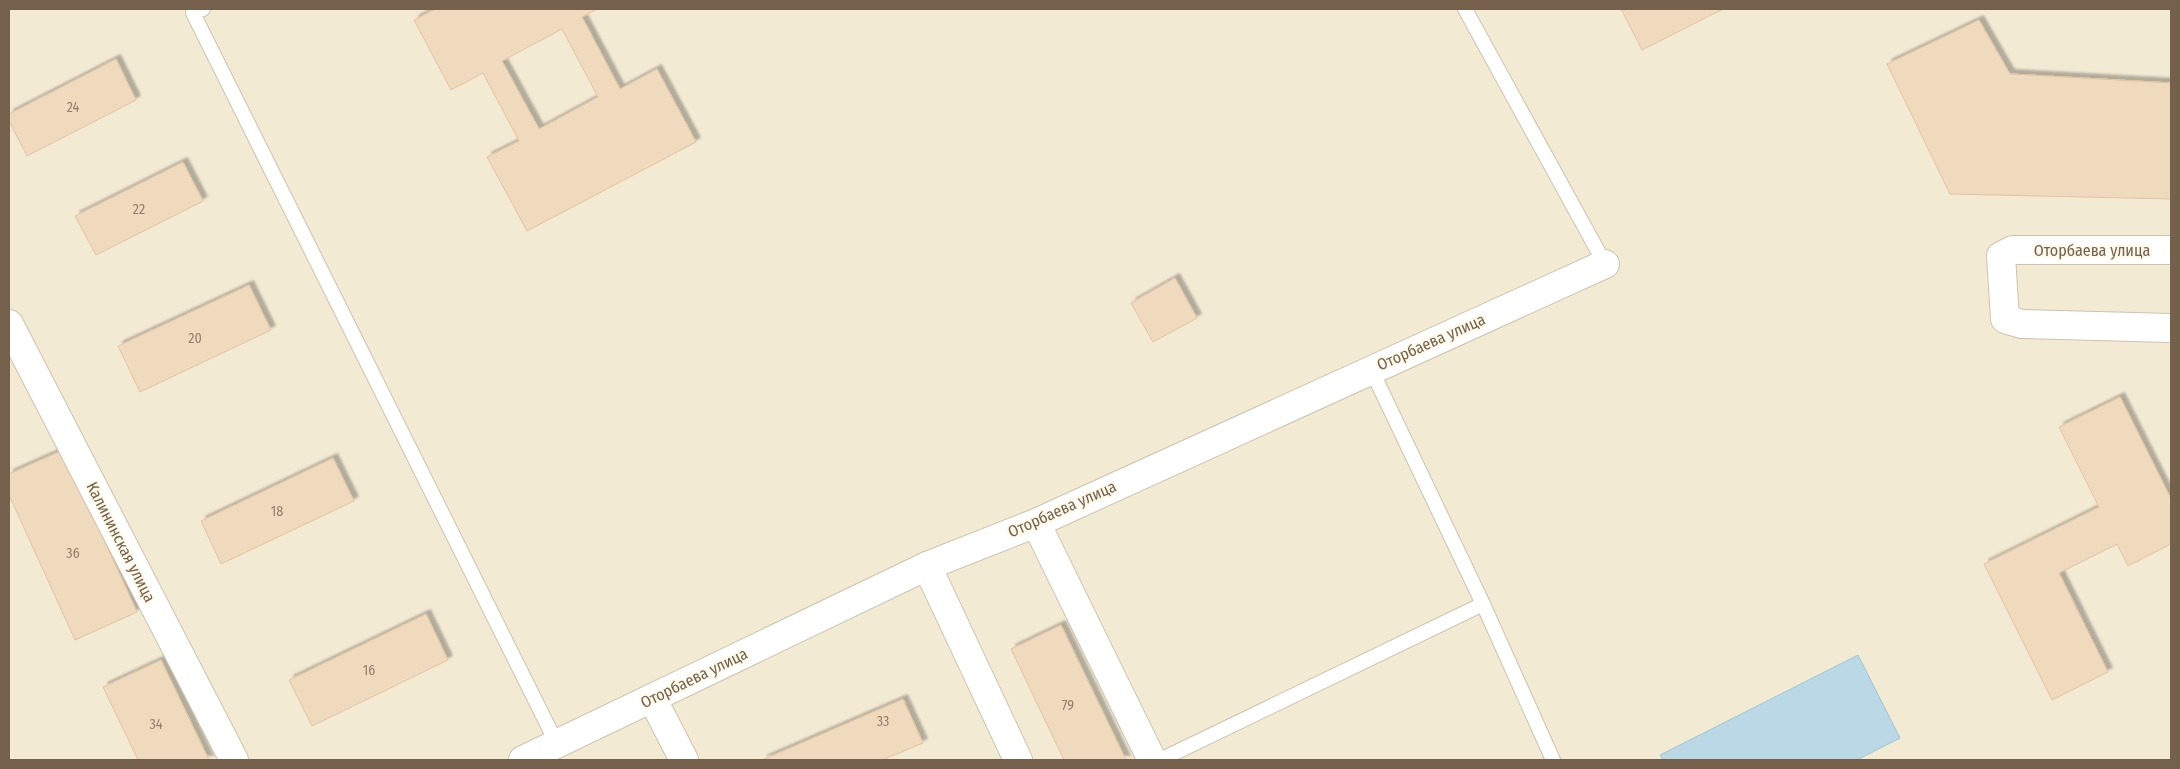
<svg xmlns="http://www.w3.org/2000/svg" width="2180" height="769" font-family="'Fira Sans Condensed',sans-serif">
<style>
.residential{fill:#f3ead4}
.water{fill:#bad8e5;stroke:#a1c6d6}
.building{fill:#f0dabe;stroke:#e3c39f;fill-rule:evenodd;filter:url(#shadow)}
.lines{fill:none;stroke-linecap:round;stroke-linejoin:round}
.lane-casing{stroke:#cfc2af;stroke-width:16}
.street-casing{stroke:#cfc2af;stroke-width:30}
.lane{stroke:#fff;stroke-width:14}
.street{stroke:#fff;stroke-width:28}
.labels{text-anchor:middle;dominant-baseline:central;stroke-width:4.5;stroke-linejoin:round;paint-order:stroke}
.number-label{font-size:14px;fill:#937e68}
.street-label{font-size:16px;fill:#74604b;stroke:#fffaec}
</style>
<defs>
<filter id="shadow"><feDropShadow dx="4.5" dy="-4.5" stdDeviation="1" flood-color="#0004"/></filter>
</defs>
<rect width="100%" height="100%" fill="#fcf7e6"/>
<!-- residential -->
<rect class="residential" x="9" y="9" width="2162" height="751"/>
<!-- water -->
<path class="water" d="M 1858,655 L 1900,738 L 1857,760 L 1663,760 L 1660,755 Z"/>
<!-- building -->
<g class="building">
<path d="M 435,9 L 597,9 L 582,17 L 620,89 L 657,69 L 696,142 L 527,231 L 487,157 L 519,141 L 483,73 L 451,90 L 414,20 ZM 562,29 L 598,97 L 539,129 L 502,61 Z"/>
<path d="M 1621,9 L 1723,9 L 1642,50 Z"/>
<path d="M 1979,20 L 2010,74 L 2171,83 L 2171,199 L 1950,194 L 1887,64 Z"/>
<path d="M 116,59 L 136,100 L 27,156 L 9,121 L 9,114 Z"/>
<path d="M 183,162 L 203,201 L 96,255 L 75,216 Z"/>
<path d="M 1175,278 L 1197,318 L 1153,342 L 1131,303 Z"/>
<path d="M 249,285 L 271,330 L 140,392 L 118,346 Z"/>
<path d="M 2120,397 L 2171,499 L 2171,544 L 2128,566 L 2117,544 L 2059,573 L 2108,672 L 2052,700 L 1984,564 L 2099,507 L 2059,427 Z"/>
<path d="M 63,450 L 137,612 L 75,640 L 9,495 L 9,474 Z"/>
<path d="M 333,458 L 354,501 L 221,564 L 201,521 Z"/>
<path d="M 426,614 L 448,660 L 312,726 L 289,680 Z"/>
<path d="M 1061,625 L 1126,760 L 1064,760 L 1011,649 Z"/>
<path d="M 161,660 L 209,760 L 138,760 L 103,687 Z"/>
<path d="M 903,699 L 923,743 L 882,760 L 762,760 Z"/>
</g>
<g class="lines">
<!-- lane casing -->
<g class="lane-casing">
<g id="lane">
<path d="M 203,9 L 193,13 L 557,744"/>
<path d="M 1465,9 L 1605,264"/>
<path d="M 1371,369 L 1483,604 L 1553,760"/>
<path d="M 1160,760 L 1483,604"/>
</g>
</g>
<!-- street casing -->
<g class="street-casing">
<g id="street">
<path d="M 2171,250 L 2013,250 L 2001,256 L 2005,319 L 2022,324 L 2171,328"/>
<path d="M 9,324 L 234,760"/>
<path d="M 1036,523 L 1152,760"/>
<path d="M 927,566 L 1018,760"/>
<path d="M 652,698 L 684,760"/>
<path d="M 523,760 L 927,566 L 1036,523 L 1605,264"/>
</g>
</g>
<!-- lane -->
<use href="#lane" class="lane"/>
<!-- street -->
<use href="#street" class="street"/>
</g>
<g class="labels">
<!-- number labels -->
<g class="number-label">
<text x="73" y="107">24</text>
<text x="139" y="209">22</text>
<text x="195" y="338">20</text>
<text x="277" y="511">18</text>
<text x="73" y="553">36</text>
<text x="369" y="670">16</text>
<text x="1068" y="705">79</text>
<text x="883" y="721">33</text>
<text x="156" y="724">34</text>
</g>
<!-- street labels -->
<g class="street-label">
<text x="2092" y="250">Оторбаева улица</text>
<text transform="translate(1431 342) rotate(-24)">Оторбаева улица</text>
<text transform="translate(1062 509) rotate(-24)">Оторбаева улица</text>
<text transform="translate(121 542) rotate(63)">Калининская улица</text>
<text transform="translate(694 678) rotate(-26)">Оторбаева улица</text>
</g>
</g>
<!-- border -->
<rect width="2180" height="769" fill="none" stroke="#74604b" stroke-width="20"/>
</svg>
